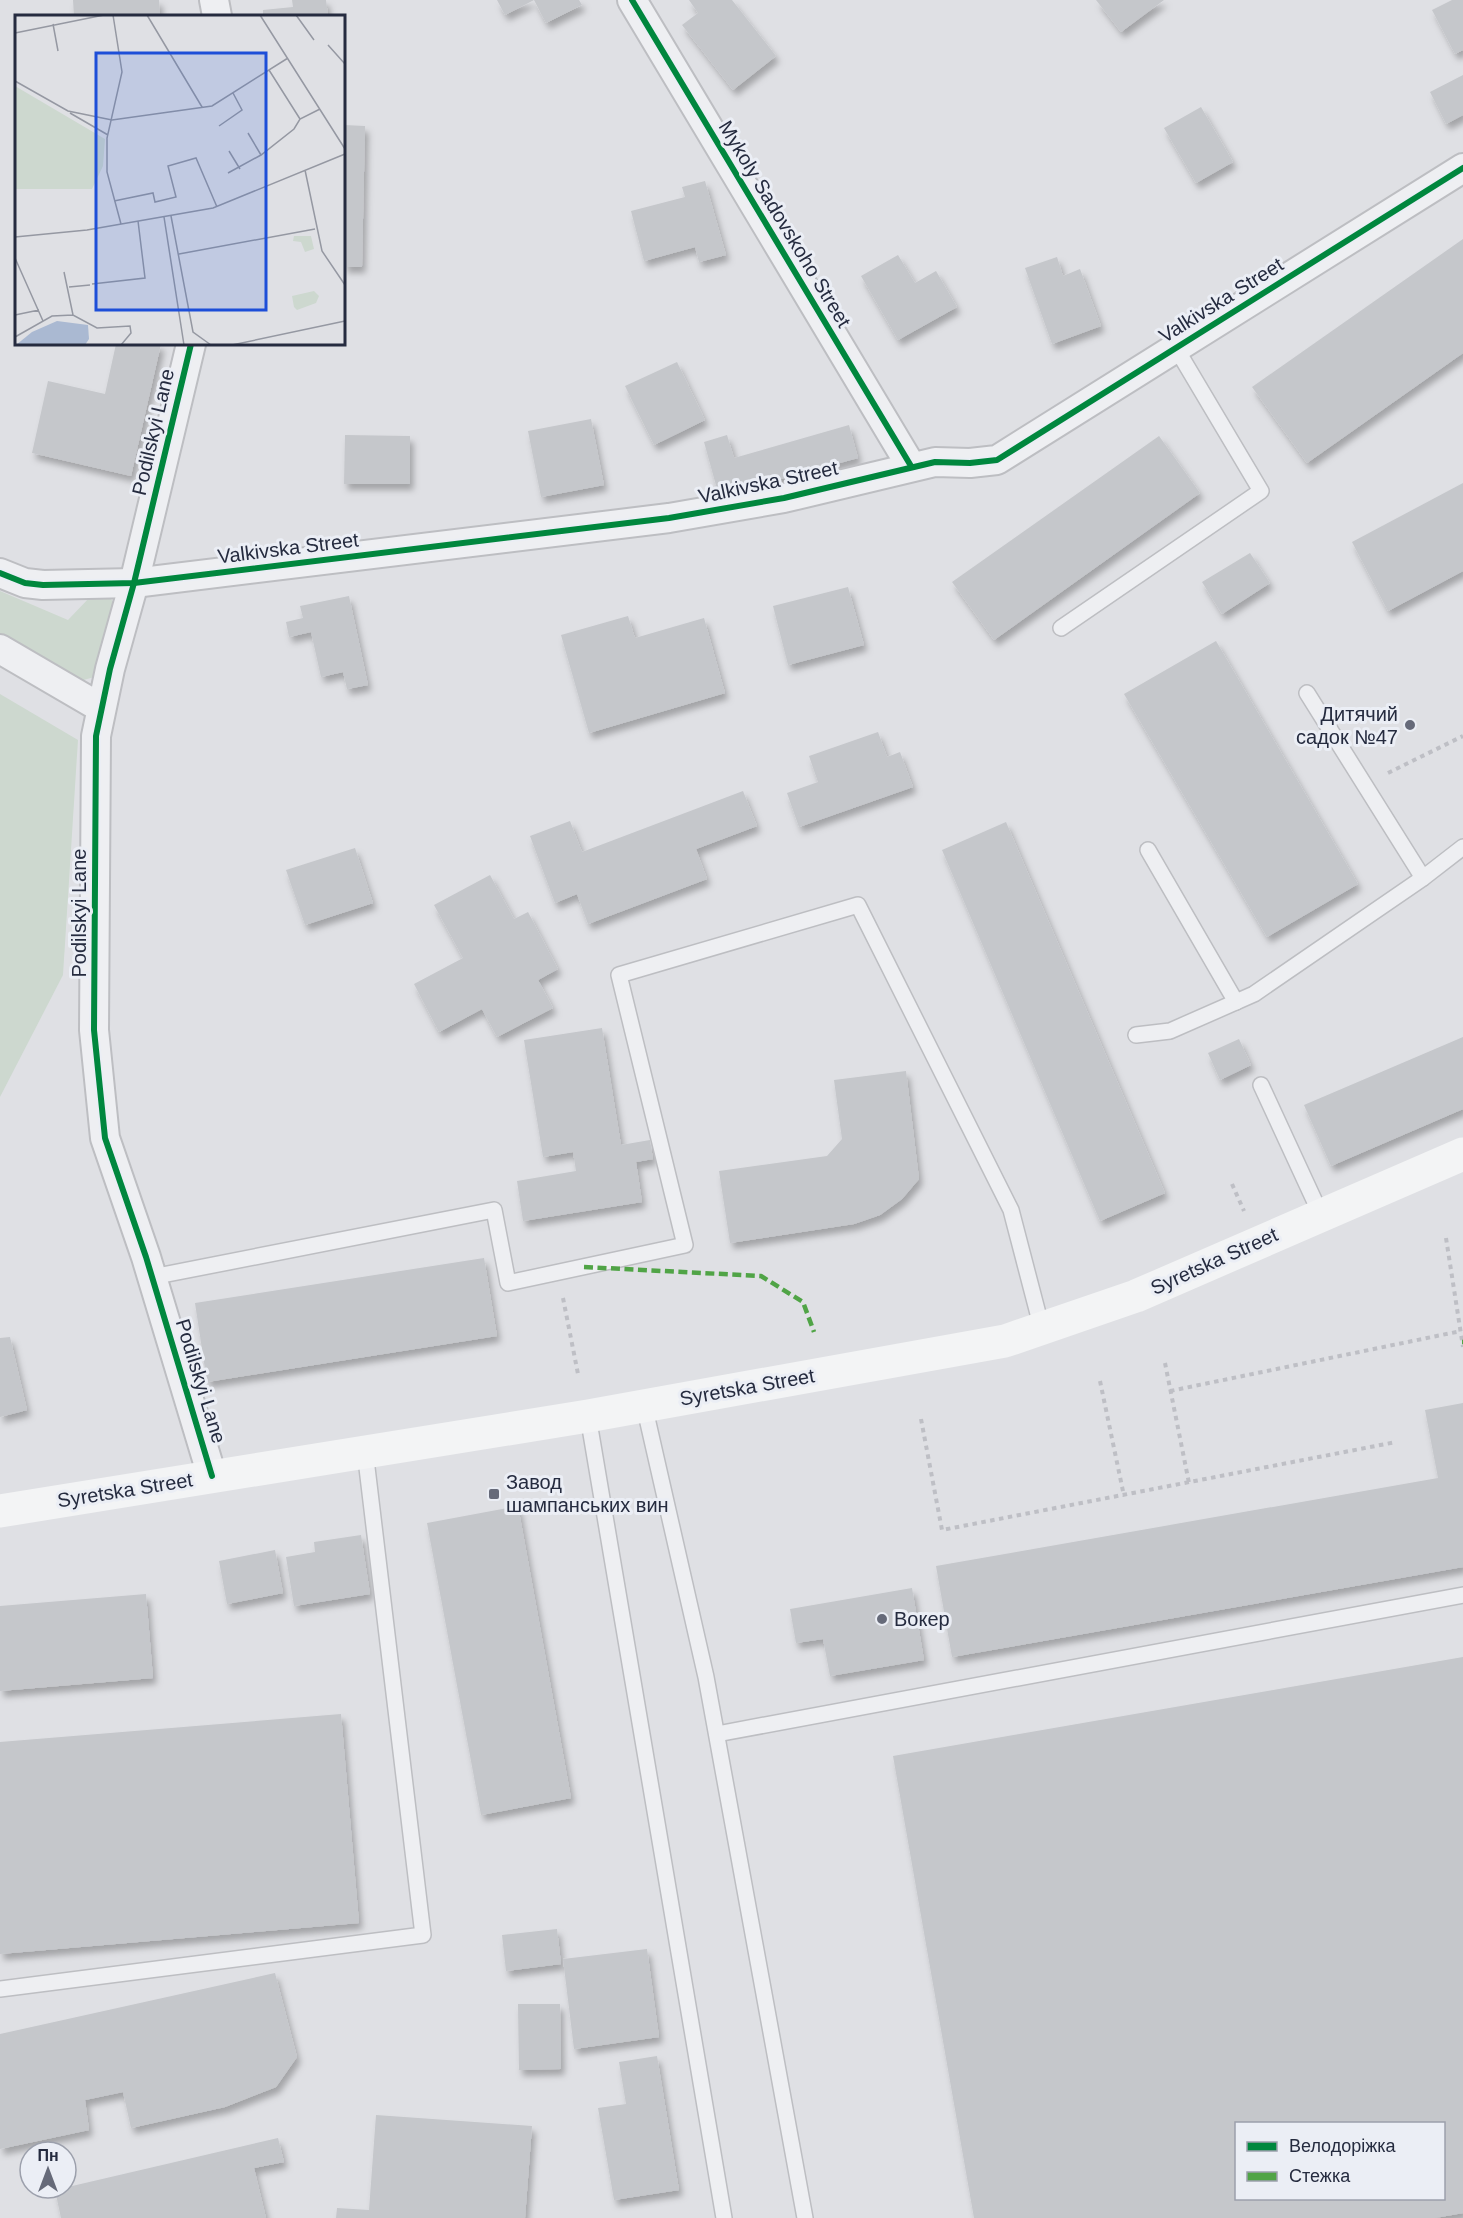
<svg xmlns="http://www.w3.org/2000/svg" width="1463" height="2218" font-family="Arial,sans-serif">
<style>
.green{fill:#cdd8cf}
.building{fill:#c5c7cb;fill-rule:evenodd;filter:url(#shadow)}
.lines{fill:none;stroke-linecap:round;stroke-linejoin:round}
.lane-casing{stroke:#bdbec2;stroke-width:18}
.street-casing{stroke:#bdbec2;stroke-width:32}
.path{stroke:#bebfc5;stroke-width:4;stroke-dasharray:4.5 4.5;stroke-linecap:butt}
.lane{stroke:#eeeff2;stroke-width:15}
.street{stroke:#eeeff2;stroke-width:28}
.secondary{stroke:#f3f4f5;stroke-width:33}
.quiet{stroke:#50a446;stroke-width:4.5;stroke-dasharray:9 4.5;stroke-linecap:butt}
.cycleway-casing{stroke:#ebeef5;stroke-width:10}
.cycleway{stroke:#00873e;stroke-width:6}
.poi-dot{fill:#666a79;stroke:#ebeef5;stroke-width:2}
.labels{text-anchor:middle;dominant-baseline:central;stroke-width:6;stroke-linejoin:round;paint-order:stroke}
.street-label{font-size:20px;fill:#252b3f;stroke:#ebeef5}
.poi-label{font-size:20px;fill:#252b3f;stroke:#ebeef5;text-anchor:start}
.inset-road{fill:none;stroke:#9598a2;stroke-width:1.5}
.view{fill:#1d4ed8;fill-opacity:0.15;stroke:#1d4ed8;stroke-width:3}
.inset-edge{fill:none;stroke:#252b3f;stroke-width:3}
</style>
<defs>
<filter id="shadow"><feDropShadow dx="3.5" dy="6" stdDeviation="3" flood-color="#0004"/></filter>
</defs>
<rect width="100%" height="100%" fill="#dfe0e4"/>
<!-- green -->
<g class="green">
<path d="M 0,591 L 68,620 L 92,595 L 111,599 L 121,613 L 98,676 L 80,681 L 0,634 Z"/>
<path d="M 0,694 L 78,740 L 63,975 L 0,1097 Z"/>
</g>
<!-- building -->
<g class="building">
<path d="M 73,0 L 159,0 L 160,16 L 74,16 Z"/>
<path d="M 292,0 L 326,0 L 328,16 L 263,16 L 263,10 L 293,7 Z"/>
<path d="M 497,0 L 579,0 L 582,5 L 546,23 L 534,0 L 505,15 Z"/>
<path d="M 689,0 L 732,0 L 776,56 L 733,90 L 682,25 L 698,13 Z"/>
<path d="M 1096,0 L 1164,0 L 1121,32 Z"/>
<path d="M 1452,0 L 1463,0 L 1463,50 L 1455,54 L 1432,10 Z"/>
<path d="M 1463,75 L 1463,115 L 1446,124 L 1430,92 Z"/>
<path d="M 1201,107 L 1233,162 L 1196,183 L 1164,128 Z"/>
<path d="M 344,125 L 365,126 L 362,267 L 344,267 Z"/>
<path d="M 705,181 L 726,255 L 699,262 L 695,247 L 644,261 L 631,211 L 685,197 L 682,187 Z"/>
<path d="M 1463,239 L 1463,353 L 1307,463 L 1252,387 Z"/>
<path d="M 898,255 L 915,283 L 936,271 L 957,307 L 898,340 L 861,276 Z"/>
<path d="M 1057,257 L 1063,276 L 1080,269 L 1101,326 L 1052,344 L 1025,268 Z"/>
<path d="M 116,344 L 161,344 L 131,476 L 32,453 L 48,381 L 105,394 Z"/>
<path d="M 677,362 L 705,420 L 654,445 L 625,386 Z"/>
<path d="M 591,419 L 604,485 L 541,497 L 528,431 Z"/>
<path d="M 849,425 L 858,458 L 719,496 L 704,442 L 727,435 L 734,458 Z"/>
<path d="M 345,435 L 410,436 L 410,484 L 344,484 Z"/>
<path d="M 1159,436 L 1200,493 L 994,640 L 952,582 Z"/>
<path d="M 1463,483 L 1463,571 L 1388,611 L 1352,542 Z"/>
<path d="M 1250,553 L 1270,583 L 1222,614 L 1202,582 Z"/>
<path d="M 848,587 L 864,645 L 788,665 L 773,606 Z"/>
<path d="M 349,596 L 368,685 L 347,689 L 343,672 L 321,677 L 311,632 L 289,637 L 286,622 L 303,618 L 300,606 Z"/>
<path d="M 628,616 L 635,638 L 704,618 L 725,693 L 589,733 L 561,635 Z"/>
<path d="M 1216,641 L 1358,884 L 1267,937 L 1124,694 Z"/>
<path d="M 878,732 L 887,757 L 900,752 L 913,787 L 799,827 L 787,793 L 818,782 L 809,756 Z"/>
<path d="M 743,791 L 757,826 L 696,849 L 707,879 L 588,924 L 577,894 L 555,903 L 530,836 L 570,821 L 582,852 Z"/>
<path d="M 1006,822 L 1165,1193 L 1100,1221 L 942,850 Z"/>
<path d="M 355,848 L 373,903 L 305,925 L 286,870 Z"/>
<path d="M 490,875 L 514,919 L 528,912 L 558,969 L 538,980 L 553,1008 L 497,1037 L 482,1009 L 439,1032 L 414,984 L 463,958 L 434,905 Z"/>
<path d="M 602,1028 L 621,1145 L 650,1140 L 653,1159 L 636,1162 L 642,1202 L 523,1221 L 517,1181 L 576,1171 L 573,1152 L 543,1157 L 524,1040 Z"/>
<path d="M 1463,1037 L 1463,1109 L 1331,1166 L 1304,1105 Z"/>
<path d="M 1239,1039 L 1251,1065 L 1220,1080 L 1208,1053 Z"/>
<path d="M 906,1071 L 919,1179 L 902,1199 L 880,1215 L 854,1224 L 730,1243 L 719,1171 L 827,1156 L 842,1139 L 834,1080 Z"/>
<path d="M 484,1258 L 497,1336 L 207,1382 L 195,1303 Z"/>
<path d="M 10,1337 L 27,1410 L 0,1417 L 0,1338 Z"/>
<path d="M 1463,1403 L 1463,1567 L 952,1657 L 936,1566 L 1438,1478 L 1425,1410 Z"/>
<path d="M 518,1506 L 571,1798 L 481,1815 L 427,1523 Z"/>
<path d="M 361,1535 L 370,1594 L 294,1606 L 286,1557 L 315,1552 L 314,1542 Z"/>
<path d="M 275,1550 L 283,1593 L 227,1604 L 219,1561 Z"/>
<path d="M 912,1588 L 924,1660 L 830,1676 L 823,1639 L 796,1643 L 790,1609 Z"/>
<path d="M 146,1594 L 153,1678 L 0,1691 L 0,1606 Z"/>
<path d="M 1463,1657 L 1463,2213 L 1435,2218 L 974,2218 L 893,1756 ZM 1236,2124 L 1444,2124 L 1444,2198 L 1236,2198 Z"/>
<path d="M 341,1714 L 359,1923 L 0,1954 L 0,1742 Z"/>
<path d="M 557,1929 L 561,1964 L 506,1971 L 502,1935 Z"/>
<path d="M 647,1949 L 659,2037 L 574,2049 L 563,1959 Z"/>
<path d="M 275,1973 L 297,2057 L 276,2087 L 225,2107 L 131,2128 L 123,2092 L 85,2100 L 89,2130 L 0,2149 L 0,2034 Z"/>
<path d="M 518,2004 L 560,2004 L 561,2069 L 519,2070 Z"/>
<path d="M 657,2056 L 679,2190 L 614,2200 L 598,2108 L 626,2104 L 619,2062 Z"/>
<path d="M 376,2115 L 532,2126 L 525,2218 L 336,2218 L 337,2208 L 369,2210 Z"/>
<path d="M 278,2138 L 284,2162 L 254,2168 L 266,2218 L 61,2218 L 55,2190 Z"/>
</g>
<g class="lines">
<!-- lane casing -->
<g class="lane-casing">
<g id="lane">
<path d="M 1061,628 L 1261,491 L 1176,348"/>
<path d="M 1307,693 L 1423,878"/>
<path d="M 1148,850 L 1236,1002"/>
<path d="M 1136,1035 L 1170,1031 L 1254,994 L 1423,878 L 1463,847"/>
<path d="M 1261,1085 L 1321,1215"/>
<path d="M 152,1277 L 494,1210 L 508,1283 L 685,1245 L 619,975 L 858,905 L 1011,1210 L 1042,1329"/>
<path d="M 644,1405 L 706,1677 L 805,2218"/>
<path d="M 588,1416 L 724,2218"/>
<path d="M 717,1734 L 1463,1595"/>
<path d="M 0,1989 L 423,1935 L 365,1451"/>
</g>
</g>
<!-- street casing -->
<g class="street-casing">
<g id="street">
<path d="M 214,0 L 217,16"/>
<path d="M 632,0 L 911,466"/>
<path d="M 191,344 L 134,583 L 110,669 L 96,736 L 94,1030 L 105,1138 L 146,1257 L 212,1476"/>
<path d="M 0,573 L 25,583 L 43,585 L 134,583 L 669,518 L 784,498 L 935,462 L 970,463 L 997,460 L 1463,168"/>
<path d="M 0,649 L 101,708"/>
</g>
</g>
<!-- path -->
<g class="path">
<path d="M 1388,773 L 1463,736"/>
<path d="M 1232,1184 L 1244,1211"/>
<path d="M 1446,1238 L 1463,1347"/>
<path d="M 563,1298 L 578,1374"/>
<path d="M 1165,1363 L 1189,1483"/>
<path d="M 1100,1381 L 1124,1496"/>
<path d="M 1170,1391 L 1461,1331"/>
<path d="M 921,1419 L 942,1530 L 1396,1442"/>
</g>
<!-- lane -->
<use href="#lane" class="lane"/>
<!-- street -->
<use href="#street" class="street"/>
<!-- secondary -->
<path class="secondary" d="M 0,1511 L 588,1416 L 1005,1341 L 1136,1296 L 1463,1154"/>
<!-- quiet -->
<g class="quiet">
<path d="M 584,1267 L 761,1276 L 803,1302 L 814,1332"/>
<path d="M 1462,1342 L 1463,1342"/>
</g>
<!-- cycleway casing -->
<g class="cycleway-casing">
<g id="cycleway">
<path d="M 632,0 L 911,466"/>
<path d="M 191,344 L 134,583 L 110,669 L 96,736 L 94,1030 L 105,1138 L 146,1257 L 212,1476"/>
<path d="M 0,573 L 25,583 L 43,585 L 134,583 L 669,518 L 784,498 L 935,462 L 970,463 L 997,460 L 1463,168"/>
</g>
</g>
<!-- cycleway -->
<use href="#cycleway" class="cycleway"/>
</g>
<!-- markers -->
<g class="poi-dot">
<circle cx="1410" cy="725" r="6"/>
<rect x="488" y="1488" width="12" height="12" rx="3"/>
<circle cx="882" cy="1619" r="6"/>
</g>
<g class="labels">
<!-- street labels -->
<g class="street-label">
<text transform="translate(785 224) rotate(59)">Mykoly Sadovskoho Street</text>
<text transform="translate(1221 300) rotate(-32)">Valkivska Street</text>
<text transform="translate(153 432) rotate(-77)">Podilskyi Lane</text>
<text transform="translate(768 482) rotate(-12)">Valkivska Street</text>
<text transform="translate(288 548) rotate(-7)">Valkivska Street</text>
<text transform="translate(79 913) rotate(-90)">Podilskyi Lane</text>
<text transform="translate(1214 1261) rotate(-24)">Syretska Street</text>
<text transform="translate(201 1381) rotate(73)">Podilskyi Lane</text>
<text transform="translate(747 1387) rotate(-10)">Syretska Street</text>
<text transform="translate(125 1490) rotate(-9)">Syretska Street</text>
</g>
<!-- poi labels -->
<g class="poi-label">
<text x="1398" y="714" text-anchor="end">Дитячий<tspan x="1398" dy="23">садок №47</tspan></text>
<text x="506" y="1482">Завод<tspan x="506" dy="23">шампанських вин</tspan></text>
<text x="894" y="1619">Вокер</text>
</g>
</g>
<!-- overview -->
<g transform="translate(15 15)">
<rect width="330" height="330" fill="#dfe0e4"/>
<path d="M 0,71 L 90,124 L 88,151 L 77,174 L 0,174 ZM 279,221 L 296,221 L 299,234 L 290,237 L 286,227 L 278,226 ZM 299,276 L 304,281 L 301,288 L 282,295 L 279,292 L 277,281 Z" fill="#cdd8cf"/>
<path d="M 42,306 L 73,310 L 74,324 L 70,330 L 1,330 L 17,317 Z" fill="#aab9d2"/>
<path class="inset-road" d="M 98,0 L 107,57 L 92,123 L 92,157 L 106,209M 132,0 L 187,92M 245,0 L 330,134M 281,0 L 299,25M 38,9 L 43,36M 0,18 L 89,0M 313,30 L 330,49M 254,55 L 285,104M 0,66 L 53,96 L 97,105 L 197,91 L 273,43M 55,98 L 93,120M 204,111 L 227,95 L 218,78M 233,118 L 246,140M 214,136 L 225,154M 290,155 L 307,236 L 330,270M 213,158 L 246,140 L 279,114 L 285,104 L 305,94M 99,186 L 138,178 L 140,187 L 161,182 L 153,151 L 181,143 L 202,192M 156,201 L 178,317 L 196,330M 149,202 L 169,330M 0,222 L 72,215 L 198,193 L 330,139M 164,239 L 300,214M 0,243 L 28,306M 49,257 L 58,300M 77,269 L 130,263 L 123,206M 54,272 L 75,270M 0,300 L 24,295M 0,322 L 37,301 L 58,300 L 82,313 L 115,311 L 116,318 L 106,330M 217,330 L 330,306"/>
<path class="view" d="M 81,38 L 251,38 L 251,295 L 81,295 Z"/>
<rect width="330" height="330" class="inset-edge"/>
</g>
<!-- legend -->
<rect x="1235" y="2122" width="210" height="78" fill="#ebeef5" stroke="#9ca0ac" stroke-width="1.5"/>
<rect x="1247" y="2142" width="30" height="9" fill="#00873e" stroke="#9ca0ac" stroke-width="1.5"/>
<text x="1289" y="2152" font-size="18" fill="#252b3f">Велодоріжка</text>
<rect x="1247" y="2172" width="30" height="9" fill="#50a446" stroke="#9ca0ac" stroke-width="1.5"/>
<text x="1289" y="2182" font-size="18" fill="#252b3f">Стежка</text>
<!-- north arrow -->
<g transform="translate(48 2170)"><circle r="28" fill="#ebeef5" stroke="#9ca0ac" stroke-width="1.5"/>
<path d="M0-4.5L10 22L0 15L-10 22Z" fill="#666a79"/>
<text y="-9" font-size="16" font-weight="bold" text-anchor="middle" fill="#252b3f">Пн</text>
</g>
</svg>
